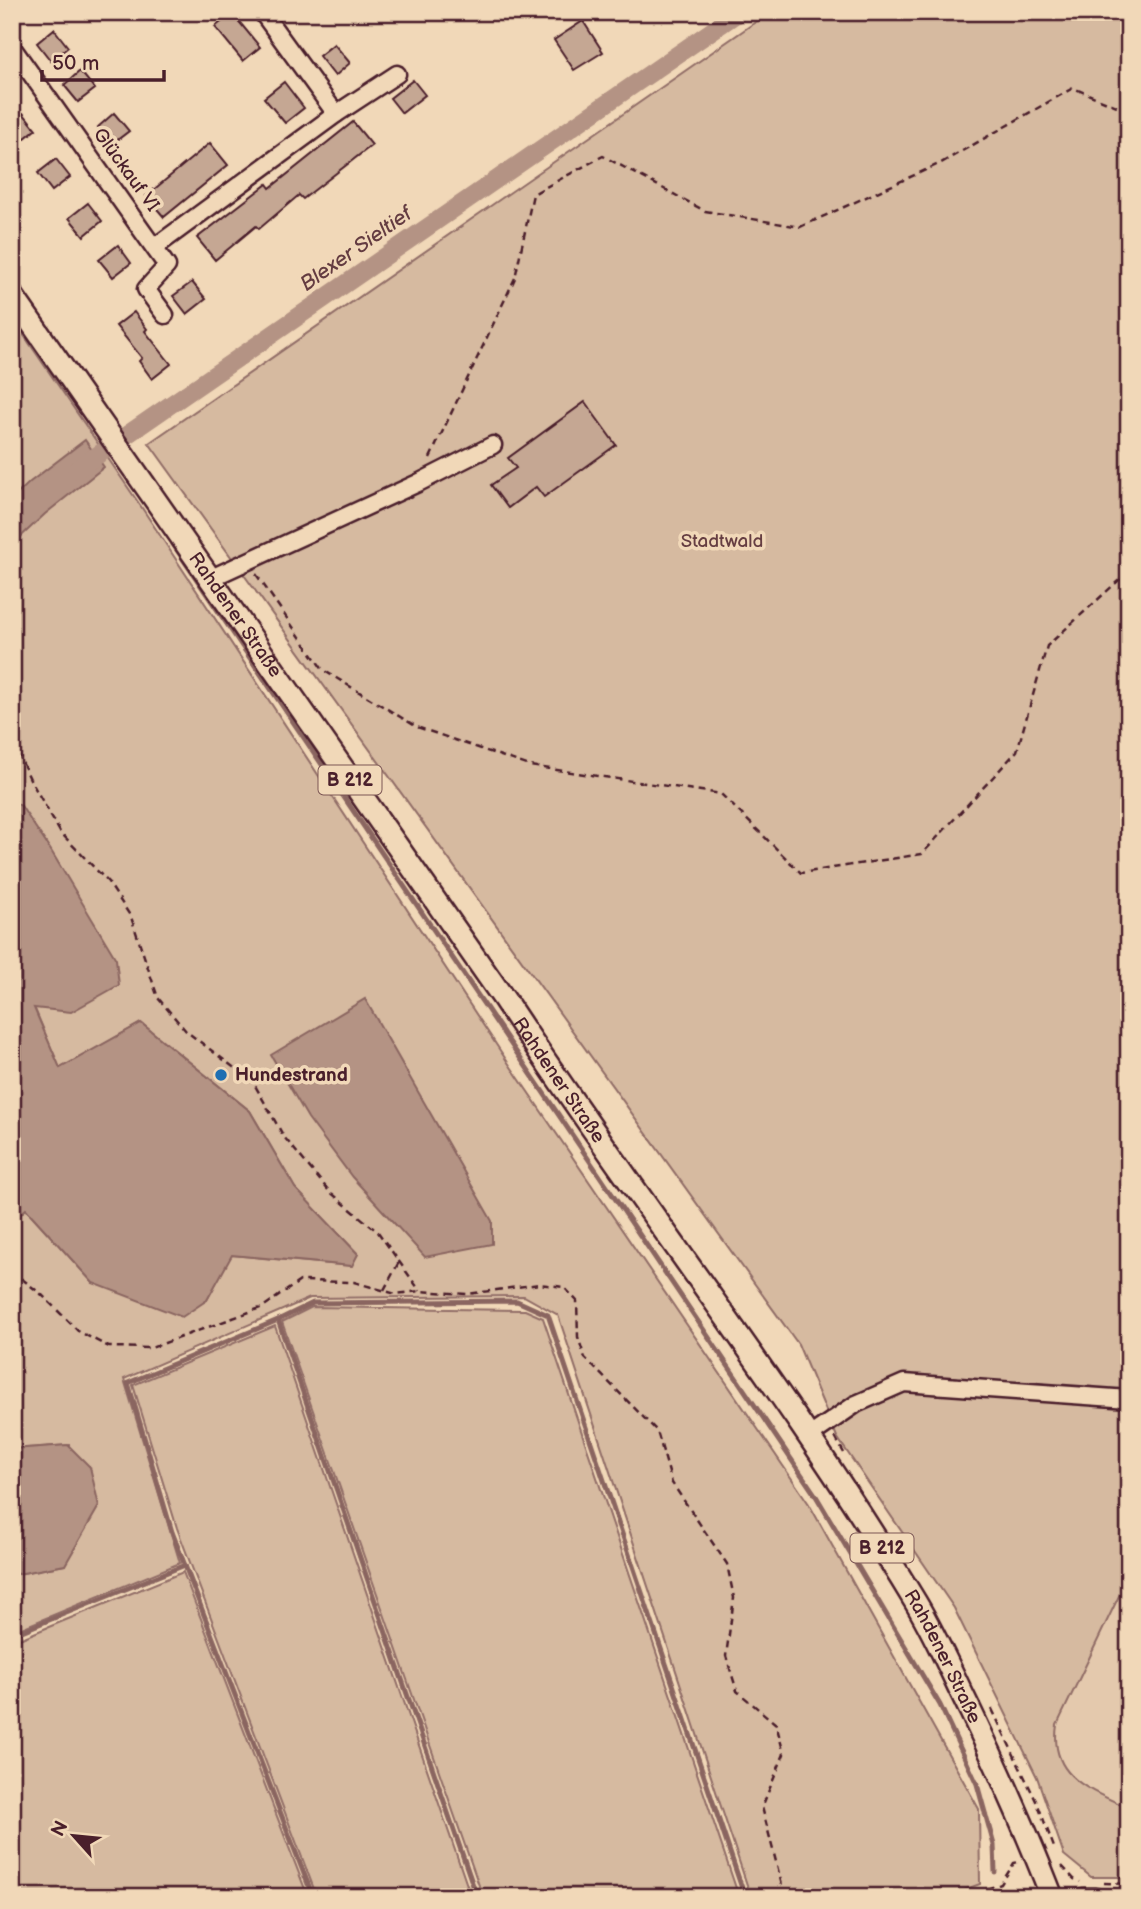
<svg xmlns="http://www.w3.org/2000/svg" width="1141" height="1909" font-family="'Balsamiq Sans',sans-serif">
<style>
.built{fill:#e4c9ad}
.green{fill:#d6baa0;stroke:#906c66;stroke-width:2}
.water{fill:#b49384;stroke:#8a6560;stroke-width:2}
.lines{fill:none;stroke-linecap:round;stroke-linejoin:round}
.stream{stroke:#8a6560;stroke-width:5}
.canal{stroke:#b49384;stroke-width:18}
.building{fill:#c5a793;stroke:#4a1f2b;stroke-width:2}
.minor-casing{stroke:#4a1f2b;stroke-width:21}
.major-casing{stroke:#4a1f2b;stroke-width:26}
.path{stroke:#4a1f2b;stroke-width:2.5;stroke-dasharray:7 5;stroke-linecap:butt}
.minor{stroke:#f1d8b8;stroke-width:16}
.major{stroke:#f1d8b8;stroke-width:21}
.poi-dot{fill:#1f6fb2;stroke:#f1d8b8;stroke-width:2.5}
.labels{text-anchor:middle;dominant-baseline:central;stroke-width:7;stroke-linejoin:round;paint-order:stroke}
.shield{fill:#f1d8b8;stroke:#7c5655;stroke-width:2}
.shield-label{font-size:18px;font-weight:bold;fill:#4a1f2b}
.street-label{font-size:19px;fill:#4a1f2b;stroke:#f1d8b8}
.park-label{font-size:19px;fill:#663e42;stroke:#f1d8b8}
.poi-label{font-size:19px;font-weight:bold;fill:#4a1f2b;stroke:#f1d8b8;text-anchor:start}
.water-label{font-size:21px;font-style:italic;fill:#643c41;stroke:#f1d8b8}
</style>
<rect width="100%" height="100%" fill="#f1d8b8"/>
<filter id="ink" filterUnits="userSpaceOnUse"><feTurbulence type="fractalNoise" baseFrequency=".0143" numOctaves="2"/><feDisplacementMap in="SourceGraphic" scale="14" xChannelSelector="R" yChannelSelector="G"/><feConvolveMatrix kernelMatrix="1 2 1 2 8 2 1 2 1" color-interpolation-filters="sRGB"/></filter>
<g filter="url(#ink)">
<!-- built -->
<path class="built" d="M 1129,1575 L 1129,1808 L 1085,1787 L 1072,1777 L 1057,1755 L 1055,1739 L 1057,1725 Z"/>
<!-- green -->
<g class="green">
<path d="M 770,12 L 1129,12 L 1129,1575 L 1057,1725 C 1049,1777 1090,1790 1129,1808 L 1129,1877 L 1091,1877 L 1064,1855 L 1037,1777 L 954,1608 L 837,1437 L 798,1344 L 149,443 Z"/>
<path d="M 12,318 L 142,508 L 507,1061 L 809,1504 L 979,1809 L 980,1884 L 945,1897 L 751,1897 L 558,1315 L 524,1296 L 310,1298 L 124,1379 L 180,1563 L 12,1632 L 12,1575 L 65,1565 L 69,1445 L 12,1449 L 12,1211 L 16,1218 L 26,1209 L 93,1283 L 207,1300 L 231,1255 L 351,1266 L 358,1254 L 295,1188 L 250,1111 L 141,1023 L 60,1069 L 34,1007 L 21,806 L 12,801 Z"/>
<path d="M 312,1307 L 525,1310 L 543,1318 L 739,1897 L 483,1897 L 282,1322 Z"/>
<path d="M 275,1326 L 471,1897 L 317,1897 L 177,1528 L 133,1385 Z"/>
<path d="M 183,1572 L 308,1897 L 12,1897 L 12,1642 Z"/>
</g>
<!-- water -->
<g class="water">
<path d="M 85,440 L 104,467 L 45,514 L 12,545 L 12,499 L 30,482 Z"/>
<path d="M 12,801 L 21,806 L 50,849 L 116,959 L 119,985 L 71,1012 L 34,1008 L 60,1068 L 141,1023 L 250,1111 L 295,1188 L 358,1254 L 352,1266 L 232,1255 L 207,1300 L 182,1317 L 93,1283 L 26,1209 L 16,1218 L 12,1211 Z"/>
<path d="M 365,999 L 492,1221 L 492,1244 L 425,1257 L 352,1177 L 308,1118 L 271,1055 Z"/>
<path d="M 68,1445 L 90,1467 L 99,1506 L 65,1565 L 12,1575 L 12,1449 Z"/>
</g>
<g class="lines">
<!-- stream -->
<g class="stream">
<path d="M 173,544 L 816,1496 L 940,1705 L 977,1784 L 994,1845 L 995,1872"/>
<path d="M 278,1320 L 477,1897"/>
<path d="M 12,1635 L 185,1565"/>
<path d="M 313,1897 L 172,1532 L 128,1383 L 278,1320 L 313,1303 L 517,1301 L 548,1315 L 745,1897"/>
</g>
<!-- canal -->
<path class="canal" d="M 76,470 L 739,12"/>
</g>
<!-- building -->
<g class="building">
<path d="M 232,13 L 260,47 L 243,61 L 215,27 Z"/>
<path d="M 583,21 L 603,52 L 574,70 L 554,40 Z"/>
<path d="M 54,29 L 68,47 L 51,61 L 37,43 Z"/>
<path d="M 334,44 L 350,63 L 335,76 L 319,56 Z"/>
<path d="M 80,71 L 95,89 L 78,102 L 64,85 Z"/>
<path d="M 413,80 L 425,95 L 402,113 L 390,98 Z"/>
<path d="M 284,82 L 304,108 L 285,123 L 264,98 Z"/>
<path d="M 23,113 L 36,129 L 19,143 L 12,135 L 12,121 Z"/>
<path d="M 114,113 L 129,131 L 112,144 L 98,127 Z"/>
<path d="M 353,122 L 372,145 L 303,199 L 299,195 L 259,229 L 256,226 L 215,260 L 197,238 L 267,184 L 270,188 Z"/>
<path d="M 210,143 L 228,165 L 164,217 L 146,196 Z"/>
<path d="M 56,159 L 70,177 L 52,191 L 38,173 Z"/>
<path d="M 88,203 L 102,221 L 84,236 L 69,218 Z"/>
<path d="M 118,245 L 131,263 L 113,277 L 99,260 Z"/>
<path d="M 192,282 L 206,299 L 187,314 L 173,296 Z"/>
<path d="M 134,312 L 147,329 L 145,331 L 171,364 L 152,379 L 139,361 L 142,358 L 116,326 Z"/>
<path d="M 585,402 L 616,445 L 544,497 L 536,487 L 508,508 L 491,485 L 516,468 L 508,458 Z"/>
</g>
<g class="lines">
<!-- minor casing -->
<g class="minor-casing">
<g id="minor">
<path d="M 262,12 L 336,114"/>
<path d="M 12,47 L 167,266 L 146,289 L 165,315"/>
<path d="M 155,247 L 336,114 L 397,74"/>
<path d="M 209,579 L 418,483 L 493,445"/>
<path d="M 808,1437 L 856,1404 L 904,1383 L 1129,1399"/>
<path d="M 1083,1897 L 1095,1897"/>
</g>
</g>
<!-- major casing -->
<g class="major-casing">
<g id="major">
<path id="s1" d="M 12,295 L 504,999 C 638,1203 790,1394 916,1603 C 937,1638 953,1676 971,1712 C 1000,1773 1028,1834 1052,1897"/>
</g>
</g>
<!-- path -->
<g class="path">
<path d="M 12,268 L 18,276"/>
<path d="M 430,458 L 515,278 L 533,194 L 603,156 L 705,211 L 800,227 L 941,163 L 1073,88 L 1129,111"/>
<path d="M 256,574 L 323,670 L 417,727 L 530,766 L 721,794 L 801,873 L 922,854 L 1017,751 L 1047,646 L 1129,571"/>
<path d="M 12,741 L 31,781 L 60,832 L 108,882 L 131,917 L 158,998 L 186,1031 L 253,1082 L 284,1137 L 329,1191 L 378,1232 L 420,1291"/>
<path d="M 12,1271 L 41,1294 L 78,1331 L 109,1347 L 151,1348 L 263,1307 L 300,1281 L 354,1282 L 396,1294 L 420,1291 L 468,1294 L 539,1284 L 564,1287 L 577,1301 L 578,1337 L 585,1358 L 657,1431 L 672,1483 L 727,1564 L 734,1598 L 726,1656 L 737,1691 L 776,1724 L 784,1754 L 762,1807 L 785,1897"/>
<path d="M 384,1290 L 399,1262"/>
<path d="M 835,1437 L 844,1453"/>
<path d="M 992,1709 L 1038,1805 L 1055,1850"/>
<path d="M 1062,1866 L 1074,1879 L 1080,1882"/>
<path d="M 1104,1883 L 1129,1884"/>
<path d="M 964,1897 L 1001,1884 L 1014,1863 L 1019,1862"/>
</g>
<!-- minor -->
<use href="#minor" class="minor"/>
<!-- major -->
<use href="#major" class="major"/>
</g>
</g>
<!-- markers -->
<circle class="poi-dot" cx="221" cy="1075" r="7"/>
<g class="labels">
<!-- shield labels -->
<g class="shield">
<rect x="318.5" y="765.5" width="63" height="29" rx="5"/>
<rect x="850.5" y="1533.5" width="63" height="29" rx="5"/>
</g>
<g class="shield-label">
<text x="350" y="780">B 212</text>
<text x="882" y="1548">B 212</text>
</g>
<!-- street labels -->
<g class="street-label">
<text transform="translate(126 170) rotate(54)">Glückauf VI</text>
<text stroke="none"><textPath href="#s1" startOffset="390">Rahdener Straße</textPath></text>
<text stroke="none"><textPath href="#s1" startOffset="957">Rahdener Straße</textPath></text>
<text stroke="none"><textPath href="#s1" startOffset="1650">Rahdener Straße</textPath></text>
</g>
<!-- park labels -->
<g class="park-label">
<text x="722" y="541">Stadtwald</text>
</g>
<!-- poi labels -->
<g class="poi-label">
<text x="235" y="1075">Hundestrand</text>
</g>
<!-- water labels -->
<g class="water-label">
<text transform="translate(356 249) rotate(-35)">Blexer Sieltief</text>
</g>
</g>
<!-- margin -->
<rect width="1141" height="1909" fill="none" stroke="#f1d8b8" stroke-width="42"/>
<rect x="21" y="21" width="1099" height="1867" fill="none" stroke="#4a1f2b" stroke-width="2.5" filter="url(#ink)"/>
<!-- north arrow -->
<g transform="translate(74 1836) rotate(297)" stroke="#f1d8b8" stroke-width="5" paint-order="stroke">
<path d="M0-5L12 26L0 18L-12 26Z" fill="#4a1f2b"/>
<text y="-10" font-size="19" font-weight="bold" text-anchor="middle" fill="#4a1f2b">N</text>
</g>
<!-- scale -->
<path d="M42 70v10h122v-10" fill="none" stroke="#4a1f2b" stroke-width="3.5"/>
<text x="52" y="70" font-size="21" fill="#4a1f2b" stroke="#f1d8b8" stroke-width="5" paint-order="stroke">50 m</text>
</svg>
